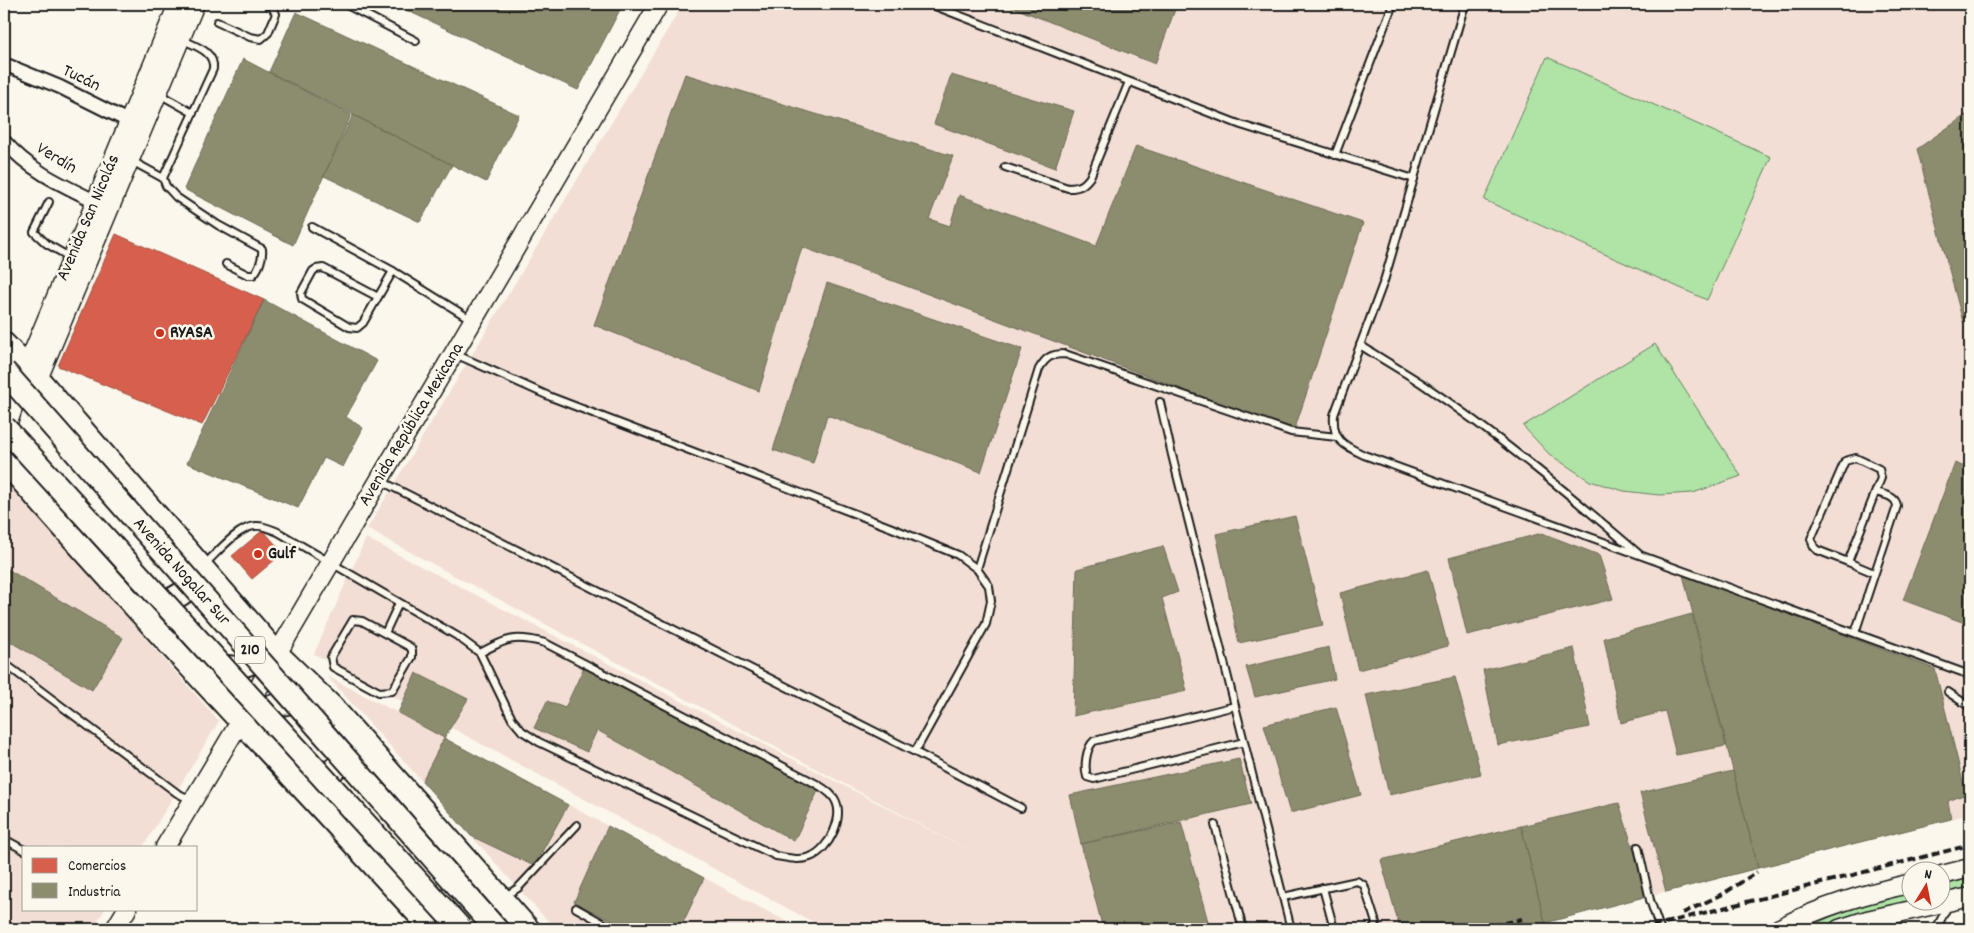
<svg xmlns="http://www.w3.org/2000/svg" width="1974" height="933" font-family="Dekko,sans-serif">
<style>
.built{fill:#f2ded4}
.green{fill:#afe4a6;stroke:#668061}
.shops{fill:#d6604d;stroke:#9e4c3e}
.industry{fill:#8c8c6e;stroke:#6a6a55}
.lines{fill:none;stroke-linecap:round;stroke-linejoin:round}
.lane-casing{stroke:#1c1c1c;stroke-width:10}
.street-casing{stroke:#1c1c1c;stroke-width:16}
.secondary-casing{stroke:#1c1c1c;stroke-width:21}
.highway-casing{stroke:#1c1c1c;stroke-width:26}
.lane{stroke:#fbf7ec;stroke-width:6}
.street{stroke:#fbf7ec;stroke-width:12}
.secondary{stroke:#fbf7ec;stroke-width:18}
.highway{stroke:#fbf7ec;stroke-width:22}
.rail{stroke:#1c1c1c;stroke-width:4;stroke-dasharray:8 4;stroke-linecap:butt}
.highway-bridge-casing{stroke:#1c1c1c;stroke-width:26;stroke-linecap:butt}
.highway-bridge{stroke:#fbf7ec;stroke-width:22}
.poi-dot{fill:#c8321e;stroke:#fbf7ec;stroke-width:2}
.labels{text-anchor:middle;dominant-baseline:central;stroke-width:5;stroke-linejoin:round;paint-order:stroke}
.shield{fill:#fbf7ec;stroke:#5f5e5a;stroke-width:1}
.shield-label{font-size:16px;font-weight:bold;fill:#1c1c1c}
.street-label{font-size:18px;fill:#1c1c1c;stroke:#fbf7ec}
.poi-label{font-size:18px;font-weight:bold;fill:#1c1c1c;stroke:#fbf7ec;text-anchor:start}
</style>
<rect width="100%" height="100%" fill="#fbf7ec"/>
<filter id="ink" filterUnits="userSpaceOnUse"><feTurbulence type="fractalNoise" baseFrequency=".02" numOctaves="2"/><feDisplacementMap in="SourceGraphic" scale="10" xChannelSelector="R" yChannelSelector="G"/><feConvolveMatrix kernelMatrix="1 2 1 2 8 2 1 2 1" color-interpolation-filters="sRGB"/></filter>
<g filter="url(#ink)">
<!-- built -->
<g class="built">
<path d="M 683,4 L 1970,4 L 1970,814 L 1519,929 L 826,929 L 314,654 L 366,538 L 974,853 L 367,529 Z"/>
<path d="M 4,479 L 219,721 L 143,847 L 24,847 L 24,909 L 105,909 L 93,929 L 4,929 Z"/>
<path d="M 327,676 L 398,713 L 800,929 L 555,929 Z"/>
</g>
<!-- green -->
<g class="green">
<path d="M 1547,57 L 1771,157 L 1707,300 L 1484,200 Z"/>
<path d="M 1655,344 L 1741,476 L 1693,493 L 1659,495 L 1624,491 L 1590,481 L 1549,454 L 1523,426 Z"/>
<path d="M 1970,878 L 1970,891 L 1942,898 L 1942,886 Z"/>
<path d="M 1911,893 L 1912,900 L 1933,901 L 1823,929 L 1806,929 C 1838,910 1875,903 1911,893 Z"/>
</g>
<!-- shops -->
<g class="shops">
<path d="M 116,234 L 264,300 L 202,425 L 58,366 Z"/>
<path d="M 263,530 L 283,553 L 252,579 L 232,556 Z"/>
</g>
<!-- industry -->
<g class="industry">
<path d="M 393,4 L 623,4 L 578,90 Z"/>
<path d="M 1005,4 L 1177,4 L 1155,64 Z"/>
<path d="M 296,12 L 519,115 L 486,182 L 269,72 Z"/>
<path d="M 243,59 L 351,115 L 293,245 L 184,189 Z"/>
<path d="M 685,74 L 953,156 L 929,219 L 950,226 L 959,195 L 1096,246 L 1136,146 L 1363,223 L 1294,431 L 802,247 L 759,391 L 594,325 Z"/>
<path d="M 951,75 L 1074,111 L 1055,168 L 934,124 Z"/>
<path d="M 1970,112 L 1970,317 L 1963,322 L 1917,149 Z"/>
<path d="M 353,115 L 452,165 L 420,222 L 324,176 Z"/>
<path d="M 827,283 L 1022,349 L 981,472 L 827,415 L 813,463 L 773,450 Z"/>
<path d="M 264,300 L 377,361 L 346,417 L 363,428 L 343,467 L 324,458 L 298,508 L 187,463 Z"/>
<path d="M 1955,463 L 1970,469 L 1970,625 L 1903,600 Z"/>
<path d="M 1295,516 L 1323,625 L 1239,643 L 1216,534 Z"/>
<path d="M 1542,533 L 1599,555 L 1613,599 L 1467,635 L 1449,558 Z"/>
<path d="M 1163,546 L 1178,592 L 1162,598 L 1187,691 L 1073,716 L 1077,569 Z"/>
<path d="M 4,567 L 123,638 L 92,690 L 4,638 Z"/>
<path d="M 1428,570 L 1448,646 L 1358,670 L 1340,593 Z"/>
<path d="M 1683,575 L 1935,669 L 1966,794 L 1948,801 L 1951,819 L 1758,868 Z"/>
<path d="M 1692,614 L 1726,746 L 1676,755 L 1665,711 L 1621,723 L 1604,638 Z"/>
<path d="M 1329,647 L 1335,679 L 1255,697 L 1246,667 Z"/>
<path d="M 1574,648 L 1590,727 L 1498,745 L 1483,670 Z"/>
<path d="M 584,667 L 819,789 L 794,841 L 597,730 L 587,752 L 534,728 L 547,701 L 565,708 Z"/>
<path d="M 416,673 L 468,699 L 444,738 L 398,713 Z"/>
<path d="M 1455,677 L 1481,774 L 1389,795 L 1366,695 Z"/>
<path d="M 1336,707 L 1361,795 L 1290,813 L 1264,725 Z"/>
<path d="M 444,738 L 568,805 L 534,866 L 471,836 L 422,781 Z"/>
<path d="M 1239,759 L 1251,804 L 1081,844 L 1070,795 Z"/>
<path d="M 1733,771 L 1758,868 L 1666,892 L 1640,793 Z"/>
<path d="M 1619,803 L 1648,896 L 1545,923 L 1521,826 Z"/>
<path d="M 1181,822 L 1210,929 L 1103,929 L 1081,844 Z"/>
<path d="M 608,826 L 704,878 L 680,929 L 628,929 L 574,902 Z"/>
<path d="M 1521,826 L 1545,923 L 1519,929 L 1400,929 L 1381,860 Z"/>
</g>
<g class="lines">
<!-- lane casing -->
<g class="lane-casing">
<g id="lane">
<path d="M 345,4 L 416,41"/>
<path d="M 930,4 L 1241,125 L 1414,179"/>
<path d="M 1465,4 L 1384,281 L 1334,415 C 1332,440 1343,445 1364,455 L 1970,675"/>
<path d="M 217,22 L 250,37 L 261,39 L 268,33 L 276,14 L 272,7 L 266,4"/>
<path d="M 159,94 L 193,113"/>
<path d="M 1335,155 L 1393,4"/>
<path d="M 130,160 L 163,178 L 213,69 C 215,51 195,46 181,39"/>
<path d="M 1005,167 L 1068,188 C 1080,188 1084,185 1090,177 L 1129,82"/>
<path d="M 163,178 L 166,186 L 176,197 L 218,225 L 262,249 C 263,258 259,269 253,275 L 248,275 L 226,264"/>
<path d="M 49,202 L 34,232 L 47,244 L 71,258"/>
<path d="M 312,227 L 393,271 L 472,320"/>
<path d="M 378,297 L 323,268 L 316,269 L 313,271 L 301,293 L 302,299 L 349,327 L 357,328 L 363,323 L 393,271"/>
<path d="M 1360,345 C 1380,358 1401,370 1421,383 C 1498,435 1569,494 1639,554"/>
<path d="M 455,354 L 551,397 L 892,528 L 958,555 L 977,569 L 989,586 L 991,601 L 986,624 L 915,752 L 1021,808"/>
<path d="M 1160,402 L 1172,455 L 1291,929"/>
<path d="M 1856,458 L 1879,469 L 1881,478 L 1848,562 L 1817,550 L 1814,547 L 1811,539 L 1845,461 Z"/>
<path d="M 381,481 L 915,752"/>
<path d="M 1848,562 L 1874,573"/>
<path d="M 205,564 C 217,553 238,527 255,526 C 263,525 271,529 278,532 L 457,636 L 480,653 L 512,719 L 522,731 L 539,742 L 776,856 C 788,858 799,861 810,857 C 829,850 846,816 834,798 C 828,790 817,784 809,780 L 545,643 C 515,635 507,638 480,653"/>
<path d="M 977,569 L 1039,369 C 1046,357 1051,354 1065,354 L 1291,432 L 1337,437"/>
<path d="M 353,620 L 362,621 L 410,647 L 412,650 L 412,657 L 392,691 L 379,692 L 333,667 L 331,657 Z"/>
<path d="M 385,633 L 399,603"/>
<path d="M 1855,633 L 1897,506 C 1896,496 1885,495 1876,492"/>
<path d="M 4,663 L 177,793 L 191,800"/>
<path d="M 1948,692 L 1970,707"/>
<path d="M 1235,706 L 1094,741 C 1086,748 1084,766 1087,777 L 1094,779 L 1244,742"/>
<path d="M 1215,825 L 1243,929"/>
<path d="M 4,839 L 24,850"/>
<path d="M 1638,847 L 1650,900 L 1660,929"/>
<path d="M 1323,888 L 1334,929"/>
<path d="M 504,897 L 518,888 L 577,825"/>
<path d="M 1283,897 L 1357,881 L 1364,885 L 1376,923 L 1373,929"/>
<path d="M 576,908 L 608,926 L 609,929"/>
<path d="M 1936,929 L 1949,904"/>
</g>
</g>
<!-- street casing -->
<g class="street-casing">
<g id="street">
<path d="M 4,64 L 60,87 L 136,125"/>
<path d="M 4,141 C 29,170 60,184 95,201"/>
</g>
</g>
<!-- secondary casing -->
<g class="secondary-casing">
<g id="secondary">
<path d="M 38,379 L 195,4"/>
<path d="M 4,434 L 31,357 L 178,4"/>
<path d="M 165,847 L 240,722 L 277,654 L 659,4"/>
<path d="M 1942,875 L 1970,868"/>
<path d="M 115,929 L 127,909"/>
<path d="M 1778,929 C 1821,906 1865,894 1912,883"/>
<path d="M 1839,929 L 1867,920 L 1970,897"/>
</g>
</g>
<!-- highway casing -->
<g class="highway-casing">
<g id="highway">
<path d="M 4,344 L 38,379 L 277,654 L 332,707 L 528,929"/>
<path d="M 4,460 C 143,620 290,772 432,929"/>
<path d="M 144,603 C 161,606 180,598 191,585 C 195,580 198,573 201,568"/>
<path d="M 208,665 L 236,668 L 276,654"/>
<path d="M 247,718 C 267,707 287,699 311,703"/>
<path d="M 322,799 C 321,783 331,766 347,762 C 353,760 361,762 367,763"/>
</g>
</g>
<!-- lane -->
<use href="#lane" class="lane"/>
<!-- street -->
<use href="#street" class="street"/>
<!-- secondary -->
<use href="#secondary" class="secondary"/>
<!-- highway -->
<use href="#highway" class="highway"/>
<!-- rail -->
<g class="rail">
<path d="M 1683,913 L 1723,894 L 1757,872"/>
<path d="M 1481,929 L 1522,919"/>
<path d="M 1519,929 L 1524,928"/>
<path d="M 1641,929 L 1970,845"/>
</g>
<!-- highway-bridge casing -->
<g class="highway-bridge-casing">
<g id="highway-bridge">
<path id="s1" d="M 4,371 L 496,929"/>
<path d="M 4,427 L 461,929"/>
</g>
</g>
<!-- highway-bridge -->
<use href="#highway-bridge" class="highway-bridge"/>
</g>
</g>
<!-- markers -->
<g class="poi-dot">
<circle cx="160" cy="333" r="5"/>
<circle cx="258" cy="554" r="5"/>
</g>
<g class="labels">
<!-- shield labels -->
<rect class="shield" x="235" y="636.5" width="30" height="27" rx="4"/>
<g class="shield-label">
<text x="250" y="650">210</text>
</g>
<!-- street labels -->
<g class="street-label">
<text transform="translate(81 79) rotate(26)">Tucán</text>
<text transform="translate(56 159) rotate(31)">Verdín</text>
<text transform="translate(89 218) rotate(-67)">Avenida San Nicolás</text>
<text transform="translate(412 425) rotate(-59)">Avenida República Mexicana</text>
<text stroke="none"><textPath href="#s1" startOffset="268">Avenida Nogalar Sur</textPath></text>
</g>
<!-- poi labels -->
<g class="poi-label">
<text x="170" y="333">RYASA</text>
<text x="268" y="554">Gulf</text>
</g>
</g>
<!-- margin -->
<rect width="1974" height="933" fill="none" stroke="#fbf7ec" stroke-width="20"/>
<rect x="10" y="10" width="1954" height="913" fill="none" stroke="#1c1c1c" stroke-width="2" filter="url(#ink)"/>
<!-- legend -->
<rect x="22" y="846" width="175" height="65" fill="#fbf7ec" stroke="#a29f99"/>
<rect x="32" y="858" width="25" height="15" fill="#d6604d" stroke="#a29f99"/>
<text x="68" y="870" font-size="15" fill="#1c1c1c">Comercios</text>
<rect x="32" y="883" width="25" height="15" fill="#8c8c6e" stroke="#a29f99"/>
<text x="68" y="896" font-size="15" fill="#1c1c1c">Industria</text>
<!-- north arrow -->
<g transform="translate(1926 886) rotate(10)"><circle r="24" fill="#fbf7ec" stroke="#a29f99"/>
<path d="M0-4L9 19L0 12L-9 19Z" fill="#c8321e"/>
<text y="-8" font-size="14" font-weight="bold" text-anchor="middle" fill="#1c1c1c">N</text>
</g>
</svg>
